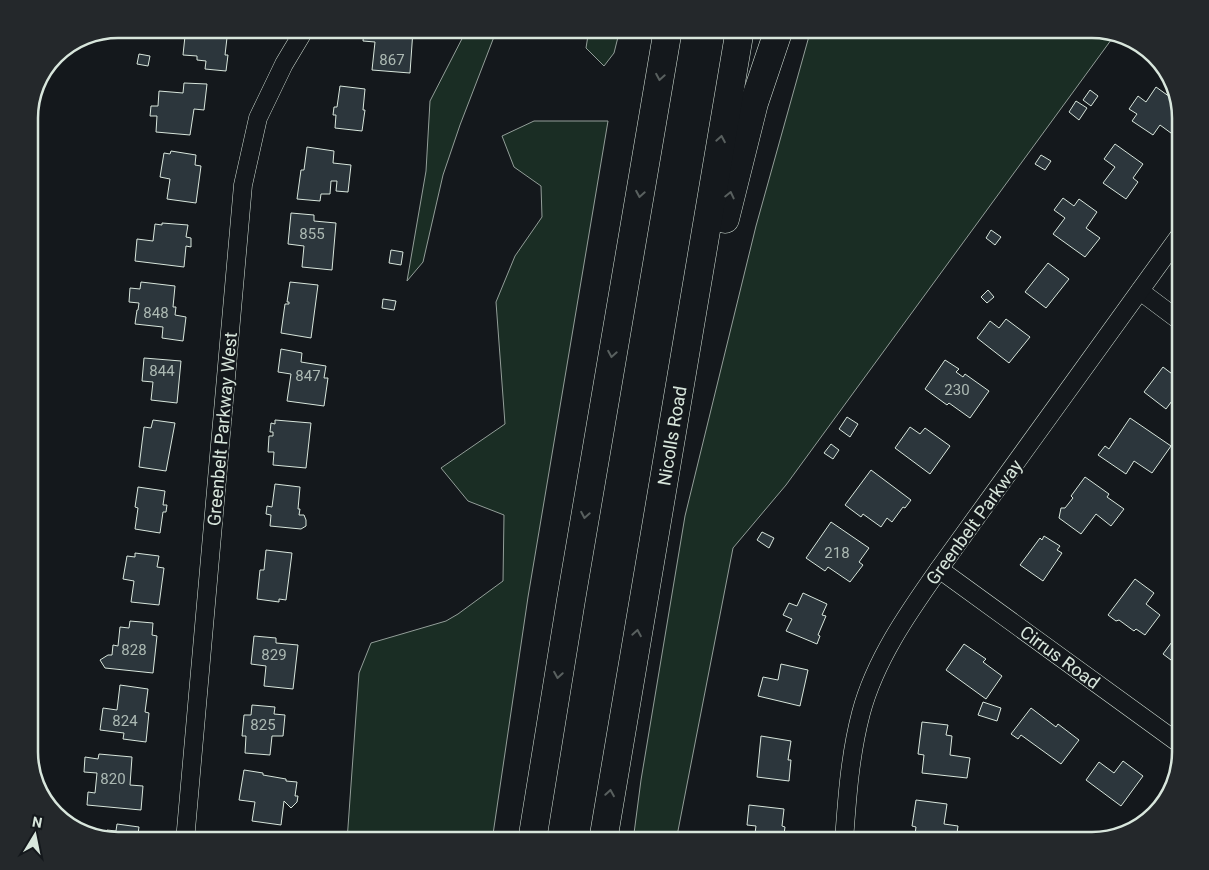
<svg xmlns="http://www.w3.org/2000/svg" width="1209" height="870" font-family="Roboto,sans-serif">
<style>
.green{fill:#1a2d24;stroke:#939e99}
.building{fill:#2c363c;stroke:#d8e6dc}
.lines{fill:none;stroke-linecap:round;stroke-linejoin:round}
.street-casing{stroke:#d8e6dc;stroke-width:19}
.highway-casing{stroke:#d8e6dc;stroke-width:29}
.path{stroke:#9da8a2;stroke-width:3;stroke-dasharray:4 2.5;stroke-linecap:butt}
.street{stroke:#14181c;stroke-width:18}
.highway{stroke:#14181c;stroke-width:28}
.oneway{stroke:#59605f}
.labels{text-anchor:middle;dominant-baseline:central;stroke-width:4;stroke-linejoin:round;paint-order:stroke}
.number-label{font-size:15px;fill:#adbab4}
.street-label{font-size:18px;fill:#d8e6dc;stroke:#14181c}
.rim{fill:none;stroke:#d8e6dc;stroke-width:2.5}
</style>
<rect width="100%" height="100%" fill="#14181c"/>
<!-- green -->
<g class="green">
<path d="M 467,29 L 497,29 L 460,125 L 443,175 L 423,262 L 407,281 L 426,171 L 430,101 Z"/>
<path d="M 589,29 L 620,29 L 614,53 L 604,66 L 586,48 Z"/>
<path d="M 811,29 L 1092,29 L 1114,36 L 786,485 L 733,548 L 676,841 L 633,841 L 641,780 L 685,516 L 756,226 Z"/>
<path d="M 534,121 L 608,121 L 528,597 L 492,841 L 347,841 L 359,673 L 371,643 L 446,621 L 458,614 L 503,581 L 504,515 L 468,501 L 441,468 L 505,424 L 496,302 L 515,256 L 542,217 L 541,186 L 514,167 L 502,136 Z"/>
</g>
<!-- building -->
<g class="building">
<path d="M 200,29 L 228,29 L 225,55 L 228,55 L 226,71 L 205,69 L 206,61 L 197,60 L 197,56 L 183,55 L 185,36 L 199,38 Z"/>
<path d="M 364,29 L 413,30 L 410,73 L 372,70 L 375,42 L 363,41 Z"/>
<path d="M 139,54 L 150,56 L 148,66 L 137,64 Z"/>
<path d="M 184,83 L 207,84 L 204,110 L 194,109 L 190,135 L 156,132 L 157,116 L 150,116 L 151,106 L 158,106 L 159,91 L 183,93 Z"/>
<path d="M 340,86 L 365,89 L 363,110 L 365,110 L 362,131 L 335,128 L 336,115 L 333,115 L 334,107 L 337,107 Z"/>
<path d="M 1156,87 L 1177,102 L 1180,117 L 1180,129 L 1175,136 L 1160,125 L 1153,135 L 1132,121 L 1137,114 L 1129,109 L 1138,96 L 1146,102 Z"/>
<path d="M 1090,90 L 1098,96 L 1091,106 L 1083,100 Z"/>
<path d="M 1076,101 L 1087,108 L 1079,120 L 1069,112 Z"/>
<path d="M 1115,144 L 1143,164 L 1133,178 L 1138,182 L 1126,199 L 1103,183 L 1115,167 L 1104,159 Z"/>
<path d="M 307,147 L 334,151 L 333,163 L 351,165 L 348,192 L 336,191 L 337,181 L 331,181 L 330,194 L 321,194 L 320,201 L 297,199 L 301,170 L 304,170 Z"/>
<path d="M 171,151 L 196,155 L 195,165 L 201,166 L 196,203 L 167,199 L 170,179 L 160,177 L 164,153 L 170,154 Z"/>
<path d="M 1041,155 L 1051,161 L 1045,170 L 1035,164 Z"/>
<path d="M 1063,198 L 1074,206 L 1079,199 L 1097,212 L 1086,228 L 1100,238 L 1085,257 L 1053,234 L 1065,218 L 1054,210 Z"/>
<path d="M 291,213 L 314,215 L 314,221 L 336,223 L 332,270 L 302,267 L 304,246 L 288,244 Z"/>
<path d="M 162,223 L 188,225 L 186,237 L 191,238 L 191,247 L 186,246 L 184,267 L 135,261 L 137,239 L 153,241 L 155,224 L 162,225 Z"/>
<path d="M 991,230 L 1001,237 L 995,245 L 986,238 Z"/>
<path d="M 391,250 L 403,252 L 401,265 L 389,263 Z"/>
<path d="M 1048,263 L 1069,279 L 1046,308 L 1025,292 Z"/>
<path d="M 141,282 L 175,286 L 173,307 L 176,307 L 175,315 L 186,317 L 183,341 L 162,338 L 163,327 L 135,324 L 137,310 L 138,310 L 139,303 L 129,302 L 130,288 L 140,289 Z"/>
<path d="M 290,282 L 318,285 L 311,338 L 281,333 L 285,304 L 289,304 L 289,302 L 287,302 Z"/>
<path d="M 988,290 L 994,297 L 987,303 L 981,297 Z"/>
<path d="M 383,299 L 396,301 L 394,310 L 382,308 Z"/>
<path d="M 1006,319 L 1030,337 L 1009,363 L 977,338 L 990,321 L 999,328 Z"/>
<path d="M 281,349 L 302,353 L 301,362 L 326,366 L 324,378 L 328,378 L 324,406 L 287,401 L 291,374 L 278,372 Z"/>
<path d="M 144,358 L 181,361 L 177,403 L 151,400 L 153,382 L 142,381 Z"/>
<path d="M 945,360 L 959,369 L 956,372 L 963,377 L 965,374 L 989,391 L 970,418 L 949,403 L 947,405 L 925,389 Z"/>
<path d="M 1163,367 L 1180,380 L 1180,390 L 1166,409 L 1144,392 Z"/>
<path d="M 847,417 L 858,424 L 850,437 L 839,429 Z"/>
<path d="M 1130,418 L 1171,446 L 1152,473 L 1134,461 L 1126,474 L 1098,455 L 1105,446 L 1109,449 Z"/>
<path d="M 153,420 L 175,423 L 166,471 L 139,467 L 144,427 L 151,428 Z"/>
<path d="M 275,420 L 311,423 L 306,468 L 273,465 L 274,452 L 268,452 L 269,436 L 273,436 L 273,432 L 270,432 L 271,423 L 275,424 Z"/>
<path d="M 910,427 L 920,434 L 925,428 L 950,446 L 930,474 L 895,448 Z"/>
<path d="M 831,444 L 839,450 L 833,459 L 824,453 Z"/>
<path d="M 871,470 L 911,500 L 905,508 L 903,507 L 892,522 L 887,518 L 881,527 L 863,514 L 861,517 L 845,505 Z"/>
<path d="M 1085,477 L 1109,494 L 1107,497 L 1124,509 L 1111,526 L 1096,514 L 1081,534 L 1059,518 L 1061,508 L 1065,508 L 1073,498 L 1071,496 Z"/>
<path d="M 275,484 L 300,487 L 298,509 L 300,509 L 299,515 L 304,515 L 306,520 L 306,526 L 301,529 L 270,526 L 271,515 L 266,514 L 267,506 L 272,507 Z"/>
<path d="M 138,487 L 165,491 L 163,505 L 167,505 L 166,512 L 163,512 L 160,533 L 135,529 L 138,508 L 135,507 Z"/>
<path d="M 831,522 L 869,548 L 859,562 L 863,565 L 850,582 L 828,567 L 825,571 L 806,558 Z"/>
<path d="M 762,532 L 774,538 L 769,548 L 757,540 Z"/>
<path d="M 1044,536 L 1060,546 L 1057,550 L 1062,553 L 1043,581 L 1020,565 L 1040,538 L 1042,540 Z"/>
<path d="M 266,550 L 292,553 L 286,600 L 279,599 L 279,602 L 257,599 L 260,570 L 264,570 Z"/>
<path d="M 135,553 L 159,556 L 157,567 L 164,568 L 159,605 L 131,602 L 134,581 L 123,579 L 127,556 L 135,557 Z"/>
<path d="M 1135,579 L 1154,593 L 1146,604 L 1160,615 L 1145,635 L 1136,629 L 1134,631 L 1119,620 L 1116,621 L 1108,615 Z"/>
<path d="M 803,593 L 827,604 L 822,615 L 826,616 L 818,635 L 820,636 L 817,644 L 786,631 L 792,619 L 783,615 L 789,603 L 797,606 Z"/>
<path d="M 130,621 L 153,623 L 152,635 L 157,636 L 153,673 L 105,668 L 100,660 L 108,655 L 112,655 L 113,645 L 118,646 L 120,627 L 129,628 Z"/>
<path d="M 1180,631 L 1180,663 L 1172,657 L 1171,660 L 1163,654 Z"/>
<path d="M 254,636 L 276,638 L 276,643 L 298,645 L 293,689 L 264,686 L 266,666 L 251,664 Z"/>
<path d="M 964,644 L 986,659 L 983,662 L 1002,676 L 986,699 L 946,670 Z"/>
<path d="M 781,664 L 808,670 L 800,706 L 758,696 L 763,677 L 778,680 Z"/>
<path d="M 120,685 L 148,689 L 145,712 L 149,713 L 146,742 L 123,739 L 124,733 L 100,730 L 103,708 L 117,710 Z"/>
<path d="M 983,702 L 1001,708 L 997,721 L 978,715 Z"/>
<path d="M 252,705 L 275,707 L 274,714 L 285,715 L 283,736 L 272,736 L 270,755 L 245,753 L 246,736 L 242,736 L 244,715 L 251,715 Z"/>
<path d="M 1031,708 L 1056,727 L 1058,724 L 1079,740 L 1061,764 L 1021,735 L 1018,739 L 1011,734 Z"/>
<path d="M 922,722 L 948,725 L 946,735 L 952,736 L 950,755 L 970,758 L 967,778 L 922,773 L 924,755 L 918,754 Z"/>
<path d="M 761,736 L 791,741 L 788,760 L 791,760 L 789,781 L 757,777 Z"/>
<path d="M 99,754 L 132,757 L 130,785 L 143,786 L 141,810 L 87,805 L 88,792 L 95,793 L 97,773 L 84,772 L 85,757 L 98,759 Z"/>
<path d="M 1123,761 L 1143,776 L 1121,806 L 1086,780 L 1099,762 L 1114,773 Z"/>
<path d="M 244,770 L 263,773 L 263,775 L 286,779 L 286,781 L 297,782 L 295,796 L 298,796 L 297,802 L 291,808 L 284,801 L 281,825 L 252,821 L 255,802 L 239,800 Z"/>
<path d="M 916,800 L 947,804 L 944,824 L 958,826 L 956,841 L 914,841 L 916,827 L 912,826 Z"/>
<path d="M 749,805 L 784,809 L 782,826 L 785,827 L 783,841 L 754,841 L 756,826 L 747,825 Z"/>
<path d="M 117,824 L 139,827 L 137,841 L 117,841 L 106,838 L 107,830 L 116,831 Z"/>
<path d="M 1089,834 L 1101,837 L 1100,839 L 1088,841 Z"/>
</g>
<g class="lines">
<!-- street casing -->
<g class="street-casing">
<g id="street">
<path d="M 1140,291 L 1180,321"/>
<path d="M 939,569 L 1180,744"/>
<path d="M 185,841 L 243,185 L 258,118 L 284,64 L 305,29"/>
<path d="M 844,841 C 847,798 850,755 861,713 C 875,660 908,613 939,569 L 1180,235"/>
</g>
</g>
<!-- highway casing -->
<g class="highway-casing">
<g id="highway">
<path d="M 725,219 L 754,103 L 779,29"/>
<path d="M 532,841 L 571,600 L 668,29"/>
<path id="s1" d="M 603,841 L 740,29"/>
</g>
</g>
<!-- path -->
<path class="path" d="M 29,126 L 32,100"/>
<!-- street -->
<use href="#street" class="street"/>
<!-- highway -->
<use href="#highway" class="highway"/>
</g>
<!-- one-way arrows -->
<defs><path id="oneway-chevron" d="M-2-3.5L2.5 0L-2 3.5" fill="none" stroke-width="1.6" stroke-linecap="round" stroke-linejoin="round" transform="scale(1.25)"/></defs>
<g class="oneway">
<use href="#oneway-chevron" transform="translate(660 77) rotate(100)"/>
<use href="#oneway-chevron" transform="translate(721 139) rotate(-80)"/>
<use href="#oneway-chevron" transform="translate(640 194) rotate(100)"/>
<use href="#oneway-chevron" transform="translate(730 195) rotate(-77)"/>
<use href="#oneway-chevron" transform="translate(612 354) rotate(100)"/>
<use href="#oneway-chevron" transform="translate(585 515) rotate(100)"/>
<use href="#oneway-chevron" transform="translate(637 633) rotate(-80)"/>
<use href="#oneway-chevron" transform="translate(558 675) rotate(99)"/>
<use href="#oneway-chevron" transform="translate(610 793) rotate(-81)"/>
</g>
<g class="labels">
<!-- number labels -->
<g class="number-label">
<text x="392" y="60">867</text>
<text x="312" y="234">855</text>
<text x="156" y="313">848</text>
<text x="162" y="371">844</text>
<text x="308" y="376">847</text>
<text x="957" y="390">230</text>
<text x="837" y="553">218</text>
<text x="134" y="650">828</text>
<text x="274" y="655">829</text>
<text x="125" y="721">824</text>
<text x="263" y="725">825</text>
<text x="113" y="779">820</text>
</g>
<!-- street labels -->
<g class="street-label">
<text transform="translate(222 429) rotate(-85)">Greenbelt Parkway West</text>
<text stroke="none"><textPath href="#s1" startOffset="411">Nicolls Road</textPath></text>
<text transform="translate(974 522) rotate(-54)">Greenbelt Parkway</text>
<text transform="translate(1060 657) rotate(36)">Cirrus Road</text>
</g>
</g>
<!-- crop -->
<path d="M0 0H1209V870H0ZM118 38H1092A80 80 0 0 1 1172 118V752A80 80 0 0 1 1092 832H118A80 80 0 0 1 38 752V118A80 80 0 0 1 118 38Z" fill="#24282b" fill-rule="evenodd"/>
<path class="rim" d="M118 38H1092A80 80 0 0 1 1172 118V752A80 80 0 0 1 1092 832H118A80 80 0 0 1 38 752V118A80 80 0 0 1 118 38Z"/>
<!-- north arrow -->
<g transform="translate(35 835) rotate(10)" stroke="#14181c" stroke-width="4" paint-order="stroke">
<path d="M0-4L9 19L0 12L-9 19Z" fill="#d8e6dc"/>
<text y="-8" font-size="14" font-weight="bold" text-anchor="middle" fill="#d8e6dc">N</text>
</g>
</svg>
